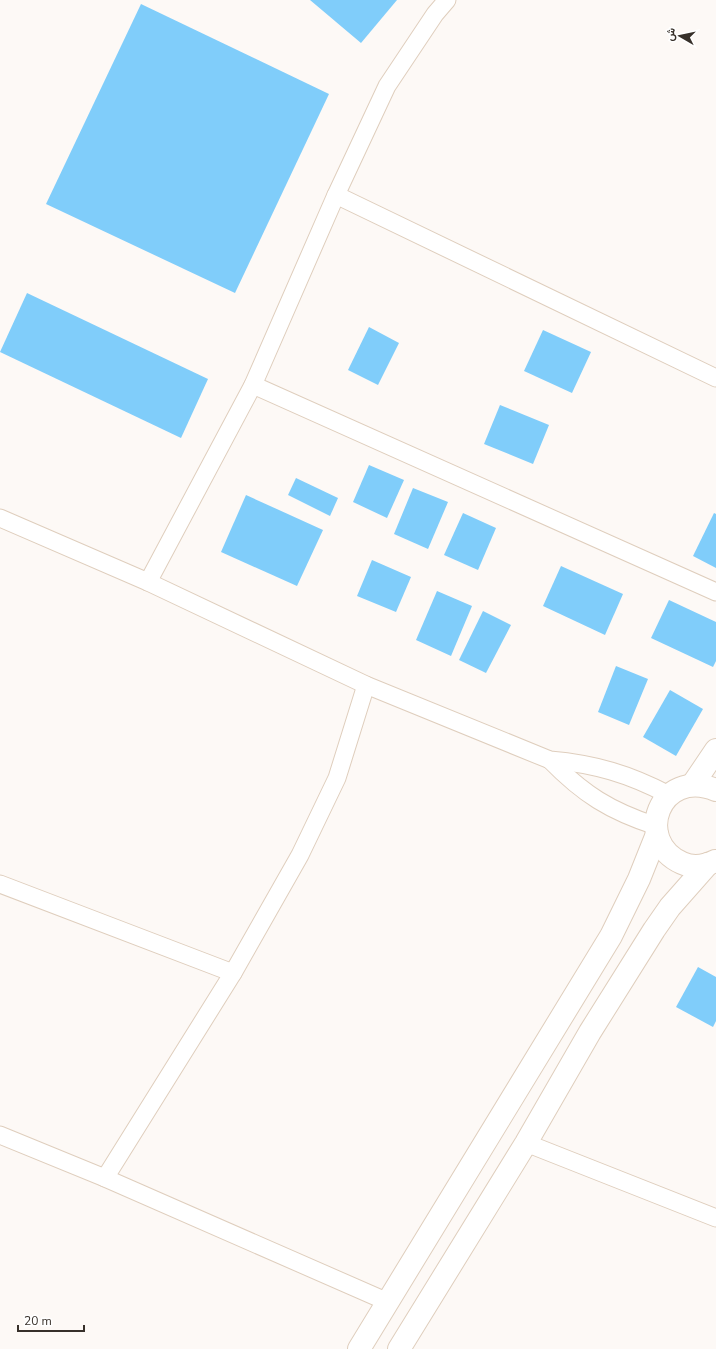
<svg xmlns="http://www.w3.org/2000/svg" width="716" height="1349" font-family="'Nunito Sans',Vazirmatn,sans-serif">
<style>
.building{fill:#80cdfa}
.lines{fill:none;stroke-linecap:round;stroke-linejoin:round}
.street-casing{stroke:#dfcebd;stroke-width:19}
.secondary-casing{stroke:#dfcebd;stroke-width:24}
.street{stroke:#fff;stroke-width:17}
.secondary{stroke:#fff;stroke-width:22}
</style>
<rect width="100%" height="100%" fill="#fdf9f6"/>
<!-- building -->
<g class="building">
<path d="M 310,0 L 397,0 L 361,43 Z"/>
<path d="M 141,4 L 329,94 L 235,293 L 46,204 Z"/>
<path d="M 27,293 L 208,379 L 181,438 L 0,352 Z"/>
<path d="M 369,327 L 399,343 L 378,385 L 348,370 Z"/>
<path d="M 543,330 L 591,352 L 572,393 L 524,371 Z"/>
<path d="M 500,405 L 549,425 L 533,464 L 484,444 Z"/>
<path d="M 369,465 L 404,480 L 387,518 L 353,502 Z"/>
<path d="M 296,478 L 338,498 L 330,516 L 288,495 Z"/>
<path d="M 413,488 L 448,502 L 428,549 L 394,534 Z"/>
<path d="M 246,495 L 323,530 L 297,586 L 221,552 Z"/>
<path d="M 463,513 L 496,528 L 478,570 L 444,555 Z"/>
<path d="M 714,513 L 716,514 L 716,568 L 693,556 Z"/>
<path d="M 372,560 L 411,577 L 396,612 L 357,596 Z"/>
<path d="M 561,566 L 623,594 L 605,635 L 543,606 Z"/>
<path d="M 437,591 L 472,606 L 451,656 L 416,640 Z"/>
<path d="M 669,600 L 716,622 L 716,661 L 713,667 L 651,638 Z"/>
<path d="M 483,611 L 511,625 L 486,673 L 459,660 Z"/>
<path d="M 616,666 L 648,679 L 629,725 L 598,712 Z"/>
<path d="M 670,690 L 703,709 L 676,756 L 643,737 Z"/>
<path d="M 698,967 L 716,977 L 716,1021 L 713,1027 L 676,1007 Z"/>
</g>
<g class="lines">
<!-- street casing -->
<g class="street-casing">
<g id="street">
<path d="M 336,195 L 716,378"/>
<path d="M 253,385 L 716,592"/>
<path d="M 0,518 L 148,582 L 366,685 L 550,760 C 595,764 629,774 669,795"/>
<path d="M 148,582 L 253,385 L 336,195 L 387,86 L 435,14 L 447,0"/>
<path d="M 550,760 C 583,794 610,811 656,826"/>
<path d="M 0,884 L 233,973"/>
<path d="M 0,1135 L 105,1178 L 233,973 L 300,855 L 337,778 L 366,685"/>
<path d="M 526,1143 L 716,1218"/>
<path d="M 105,1178 L 388,1302"/>
</g>
</g>
<!-- secondary casing -->
<g class="secondary-casing">
<g id="secondary">
<path d="M 693,784 L 716,750"/>
<path d="M 715,861 C 705,866 693,868 682,863 C 633,841 659,767 716,790"/>
<path d="M 359,1349 L 611,936 L 639,879 L 657,834"/>
<path d="M 399,1349 L 526,1143 L 590,1032 L 654,930 L 670,907 L 708,864"/>
</g>
</g>
<!-- street -->
<use href="#street" class="street"/>
<!-- secondary -->
<use href="#secondary" class="secondary"/>
</g>
<!-- north arrow -->
<g transform="translate(680 36) rotate(279)" stroke="#ffffff" stroke-width="3" paint-order="stroke">
<path d="M0-3L7 15L0 10L-7 15Z" fill="#37302a"/>
<text y="-6" font-size="11" font-weight="bold" text-anchor="middle" fill="#37302a">ش</text>
</g>
<!-- scale -->
<path d="M18 1325v6h66v-6" fill="none" stroke="#37302a" stroke-width="2"/>
<text x="24" y="1325" font-size="12" fill="#37302a" stroke="#ffffff" stroke-width="3" paint-order="stroke">20 m</text>
</svg>
